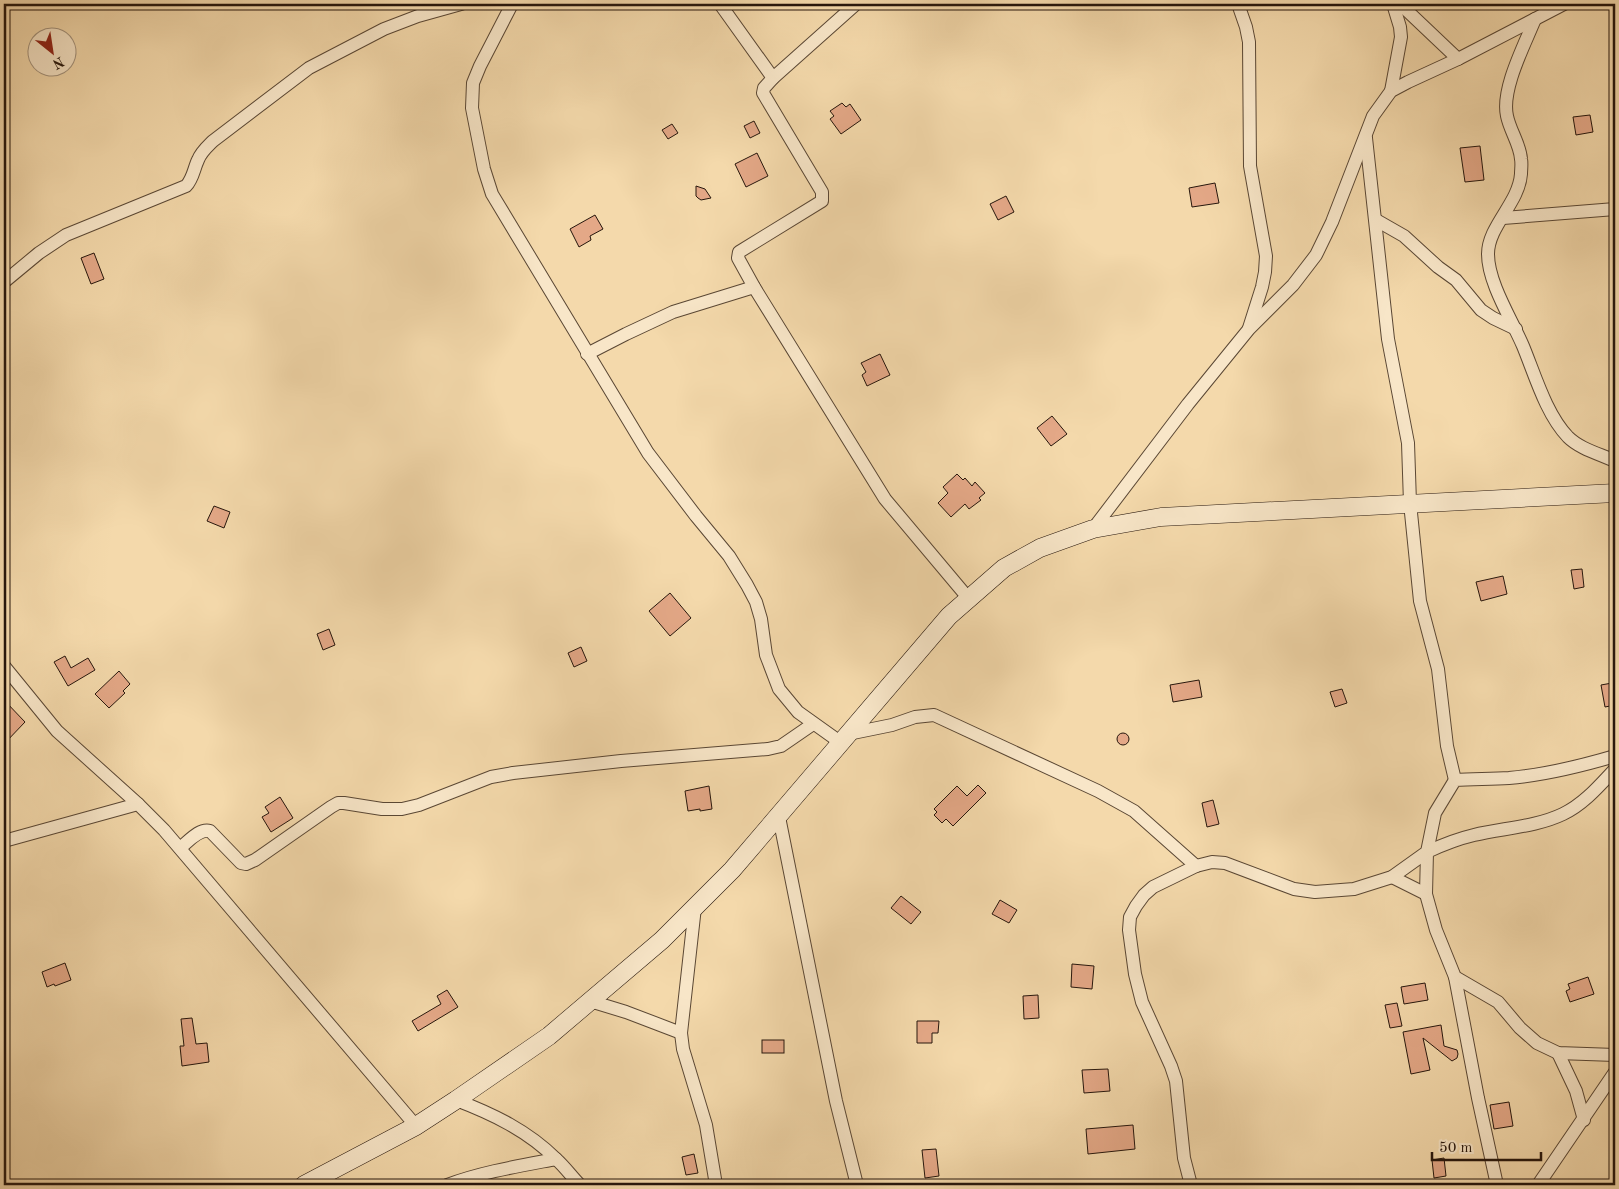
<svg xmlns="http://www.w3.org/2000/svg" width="1619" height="1189" font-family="'Old Standard TT',serif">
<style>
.building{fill:#e4a887;stroke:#26160c}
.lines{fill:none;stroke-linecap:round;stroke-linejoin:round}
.street-casing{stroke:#5a4734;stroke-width:14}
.secondary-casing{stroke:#26160c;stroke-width:19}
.street{stroke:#f8e6c8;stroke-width:12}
.secondary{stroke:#f8e6c8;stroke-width:18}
</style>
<rect width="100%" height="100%" fill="#f4d9ab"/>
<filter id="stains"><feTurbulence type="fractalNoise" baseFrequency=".004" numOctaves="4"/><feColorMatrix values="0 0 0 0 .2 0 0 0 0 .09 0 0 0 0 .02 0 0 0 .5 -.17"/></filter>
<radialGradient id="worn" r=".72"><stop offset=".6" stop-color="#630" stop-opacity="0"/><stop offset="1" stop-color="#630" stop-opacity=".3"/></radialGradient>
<!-- building -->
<g class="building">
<path d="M 842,103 L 846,107 L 850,104 L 861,120 L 841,134 L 830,119 L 834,116 L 830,111 Z"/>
<path d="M 1590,115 L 1593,132 L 1576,135 L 1573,117 Z"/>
<path d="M 754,121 L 760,133 L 750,138 L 744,126 Z"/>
<path d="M 672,124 L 678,133 L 668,139 L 662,130 Z"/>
<path d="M 1480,146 L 1484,180 L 1465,182 L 1460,148 Z"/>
<path d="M 757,153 L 768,176 L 746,187 L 735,164 Z"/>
<path d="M 1215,183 L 1219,203 L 1192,207 L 1189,188 Z"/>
<path d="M 696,186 L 705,189 L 711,198 L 701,200 L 698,198 L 696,196 Z"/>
<path d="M 1006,196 L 1014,212 L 998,220 L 990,204 Z"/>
<path d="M 595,215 L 603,229 L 590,236 L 591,240 L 579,247 L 570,229 Z"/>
<path d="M 94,253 L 104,279 L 91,284 L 81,258 Z"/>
<path d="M 880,354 L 890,375 L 867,386 L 862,375 L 866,372 L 861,363 Z"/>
<path d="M 1052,416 L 1067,434 L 1051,446 L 1037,428 Z"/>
<path d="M 957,474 L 963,480 L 965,478 L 972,486 L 975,482 L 985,493 L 979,498 L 981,500 L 969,509 L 965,504 L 951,517 L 938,503 L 948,493 L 943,487 Z"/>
<path d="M 214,506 L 230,512 L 224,528 L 207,521 Z"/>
<path d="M 1582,569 L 1584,587 L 1574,589 L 1571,570 Z"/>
<path d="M 1503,576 L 1507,594 L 1481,601 L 1476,582 Z"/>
<path d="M 670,593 L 691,618 L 670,636 L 649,611 Z"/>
<path d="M 329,629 L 335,645 L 323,650 L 317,634 Z"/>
<path d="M 581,647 L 587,661 L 574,667 L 568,653 Z"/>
<path d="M 65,656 L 71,668 L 88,658 L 95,670 L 68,686 L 54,662 Z"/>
<path d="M 119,671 L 130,684 L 123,691 L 125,693 L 109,708 L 95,694 Z"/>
<path d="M 1199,680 L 1202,697 L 1173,702 L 1170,685 Z"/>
<path d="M 1612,683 L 1615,705 L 1605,707 L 1601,685 Z"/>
<path d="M 1342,689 L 1347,703 L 1335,707 L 1330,692 Z"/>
<path d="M 4,700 L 25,722 L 4,744 Z"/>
<circle cx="1123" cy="739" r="6"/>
<path d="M 978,785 L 986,793 L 953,826 L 946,819 L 942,823 L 934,815 L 937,812 L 934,809 L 957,786 L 967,796 Z"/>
<path d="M 709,786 L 712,809 L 700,811 L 700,809 L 688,811 L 685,791 Z"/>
<path d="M 280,797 L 293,818 L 271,832 L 262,817 L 269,813 L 265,807 Z"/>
<path d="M 1213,800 L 1219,824 L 1207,827 L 1202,803 Z"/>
<path d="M 901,896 L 921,912 L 911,924 L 891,908 Z"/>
<path d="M 1000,900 L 1017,910 L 1009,923 L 992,914 Z"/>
<path d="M 65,963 L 71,980 L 55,986 L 54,984 L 47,987 L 42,972 Z"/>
<path d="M 1072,964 L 1094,966 L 1092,989 L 1071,987 Z"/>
<path d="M 1588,977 L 1594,994 L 1570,1002 L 1566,991 L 1570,989 L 1568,984 Z"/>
<path d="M 1425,983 L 1428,1000 L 1404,1004 L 1401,987 Z"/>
<path d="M 447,990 L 458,1007 L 418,1031 L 412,1021 L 441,1004 L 437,996 Z"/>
<path d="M 1038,995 L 1039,1018 L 1024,1019 L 1023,996 Z"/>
<path d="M 1397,1003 L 1402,1026 L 1390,1028 L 1385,1005 Z"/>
<path d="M 192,1018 L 196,1044 L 207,1043 L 209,1062 L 182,1066 L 180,1046 L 184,1046 L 181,1019 Z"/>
<path d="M 917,1021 L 939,1021 L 938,1033 L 932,1033 L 932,1043 L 917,1043 Z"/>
<path d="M 1441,1025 L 1444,1046 L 1457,1050 L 1458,1054 L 1457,1058 L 1452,1061 L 1423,1038 L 1430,1070 L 1411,1074 L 1403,1032 Z"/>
<rect x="762" y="1040" width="22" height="13"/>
<path d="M 1108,1069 L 1110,1091 L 1084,1093 L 1082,1070 Z"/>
<path d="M 1509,1102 L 1513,1126 L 1494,1129 L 1490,1105 Z"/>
<path d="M 1133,1125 L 1135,1149 L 1088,1154 L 1086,1129 Z"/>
<path d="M 936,1149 L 939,1176 L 925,1178 L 922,1150 Z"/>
<path d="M 694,1154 L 698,1173 L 686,1175 L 682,1157 Z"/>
<path d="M 1444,1158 L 1446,1176 L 1434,1178 L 1432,1160 Z"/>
</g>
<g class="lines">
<!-- street casing -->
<g class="street-casing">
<g id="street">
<path d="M 512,4 L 480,66 L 473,83 L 472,108 L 484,169 L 492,194 L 648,453 L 696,516 L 729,556 L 747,585 L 756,602 L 761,619 L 766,655 L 779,689 L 798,712 L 840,742"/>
<path d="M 720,4 L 773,78"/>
<path d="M 856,4 L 773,78 L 764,88 L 763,93 L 822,192 L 822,201 L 739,252 L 738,258 L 754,287 L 885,499 L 969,599"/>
<path d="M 1238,4 L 1246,27 L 1249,42 L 1250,166 L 1266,256 L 1265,272 L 1262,287 L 1249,328"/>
<path d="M 1400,4 L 1458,59"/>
<path d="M 1535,19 C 1525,44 1501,89 1507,116 C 1510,131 1520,144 1521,159 C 1522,164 1521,169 1521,174 C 1519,203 1488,226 1488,254 C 1488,283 1512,320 1523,346 C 1535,375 1546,414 1568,437 C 1580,449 1600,454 1615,461"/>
<path d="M 1391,91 L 1401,37 L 1400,27 L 1393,4"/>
<path d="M 1366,138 L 1388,339 L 1408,443 L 1410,503 L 1420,601 L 1438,669 L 1447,746 L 1455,780"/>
<path d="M 1503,218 L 1615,209"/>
<path d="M 1376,220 L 1404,236 L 1438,267 L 1456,280 L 1481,310 L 1493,318 L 1516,329"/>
<path d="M 4,282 L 39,253 L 66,235 L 186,186 C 193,179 194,168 198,160 C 201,152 207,147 213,141 L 309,68 L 384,29 L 418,16 L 461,4"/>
<path d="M 587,354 L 626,334 L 673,312 L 754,287"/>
<path d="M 1093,529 L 1188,404 L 1249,329 L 1293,285 L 1316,255 L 1332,222 L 1373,116 L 1391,91 L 1408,82 L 1458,59 L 1564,4"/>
<path d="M 4,666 L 57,731 L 138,804"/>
<path d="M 848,734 L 892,725 L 915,717 L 934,715 L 1098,791 L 1134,811 L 1196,866"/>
<path d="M 1615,769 C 1600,785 1584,804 1563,814 C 1536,827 1503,828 1474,835 C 1457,839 1442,845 1427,852 L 1426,894 L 1436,930 L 1455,977 L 1498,1002 L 1520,1028 L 1537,1043 L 1558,1053 L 1615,1055"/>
<path d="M 779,817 L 836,1101 L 857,1185"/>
<path d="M 4,841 L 138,804 L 164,830 L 416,1126"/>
<path d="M 180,848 C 188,842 199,828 210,831 L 241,863 L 246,864 L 255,860 L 331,807 L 338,803 L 344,803 L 382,809 L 402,809 L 419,805 L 491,777 L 513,773 L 621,761 L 768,749 L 781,746 L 813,724"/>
<path d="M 1392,877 L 1426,894"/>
<path d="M 695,907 L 681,1033 L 683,1049 L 706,1125 L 716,1185"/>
<path d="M 1455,977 L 1478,1098 L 1497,1185"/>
<path d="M 590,1001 L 626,1012 L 681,1033"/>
<path d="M 1558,1053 L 1576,1091 L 1584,1120"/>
<path d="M 456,1100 C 493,1114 528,1131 556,1159 C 565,1167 572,1177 580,1185"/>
<path d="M 447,1185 C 482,1172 519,1166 556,1159"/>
<path d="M 1191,1185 L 1184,1158 L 1176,1081 L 1171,1066 L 1142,1002 L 1135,974 L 1129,930 L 1130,917 L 1136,906 L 1144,895 L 1153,887 L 1196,866 L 1212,862 L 1225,863 L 1294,889 L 1315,892 L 1354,889 L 1392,877 L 1427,852 L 1435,813 L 1455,780 C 1473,779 1491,779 1509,778 C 1545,775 1581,766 1615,756"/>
<path d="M 1538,1185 L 1615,1072"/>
</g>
</g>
<!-- secondary casing -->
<g class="secondary-casing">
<path id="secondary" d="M 304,1185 L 416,1126 L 456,1100 L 549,1036 L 662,940 L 732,870 L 949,616 L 1004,568 L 1040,548 L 1093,529 L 1161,517 L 1615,493"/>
</g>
<!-- street -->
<use href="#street" class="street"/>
<!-- secondary -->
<use href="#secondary" class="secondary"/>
</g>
<!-- margin -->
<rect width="1619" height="1189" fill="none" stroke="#f4d9ab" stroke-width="20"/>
<rect x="5" y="5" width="1609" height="1179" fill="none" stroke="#26160c" stroke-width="2.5"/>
<rect x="10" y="10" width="1599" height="1169" fill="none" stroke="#26160c"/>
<!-- north arrow -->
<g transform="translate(52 52) rotate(150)"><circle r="24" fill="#f8e6c8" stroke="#a4937d"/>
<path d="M0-4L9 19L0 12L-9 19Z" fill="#8f2418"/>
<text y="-8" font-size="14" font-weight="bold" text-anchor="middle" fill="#26160c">N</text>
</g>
<!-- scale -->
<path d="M1432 1152v8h109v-8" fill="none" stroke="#26160c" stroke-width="2.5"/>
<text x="1439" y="1152" font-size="15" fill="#26160c" stroke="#f8e6c8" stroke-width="4" paint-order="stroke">50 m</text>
<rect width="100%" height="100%" filter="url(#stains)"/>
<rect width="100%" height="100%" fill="url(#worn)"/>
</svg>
